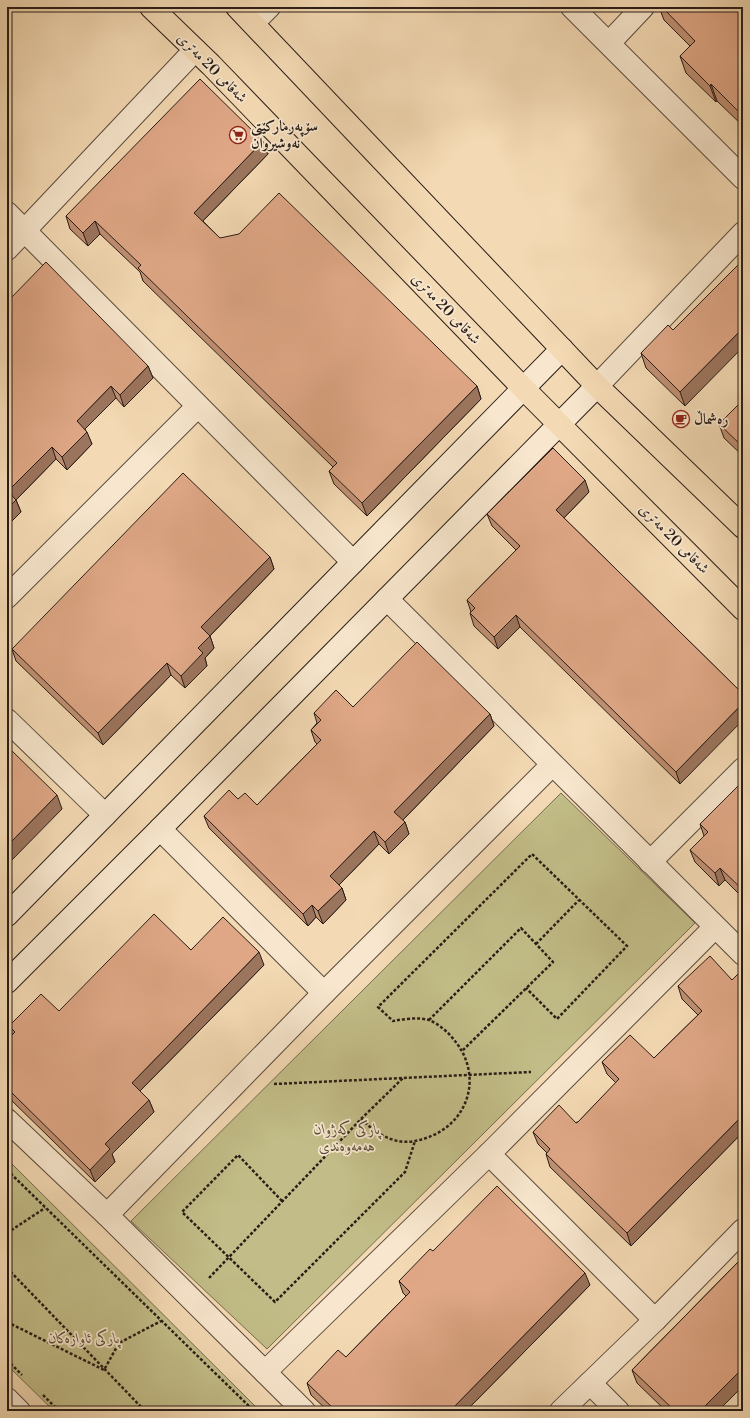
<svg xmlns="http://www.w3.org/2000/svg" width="750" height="1418" font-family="'Libre Bodoni',Amiri,serif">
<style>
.green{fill:#c2bd88;stroke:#756d50}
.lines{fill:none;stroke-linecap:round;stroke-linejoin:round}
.minor-casing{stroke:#5b4c3e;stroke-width:24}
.secondary-casing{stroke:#281d17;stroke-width:24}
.primary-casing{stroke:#281d17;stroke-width:24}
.path{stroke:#281d17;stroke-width:2.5;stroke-dasharray:3 2;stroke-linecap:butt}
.minor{stroke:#f8e7ce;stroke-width:22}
.secondary{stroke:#f8e7ce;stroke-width:22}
.primary{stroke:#f4dab4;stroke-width:22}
.wall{fill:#c09073;stroke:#281d17}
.shaded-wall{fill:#9c755e;stroke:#281d17}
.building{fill:#dfa786;stroke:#281d17}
.labels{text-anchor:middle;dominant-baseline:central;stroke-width:3.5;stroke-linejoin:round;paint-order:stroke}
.street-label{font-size:15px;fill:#281d17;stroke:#f8e7ce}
.poi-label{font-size:15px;font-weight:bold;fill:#281d17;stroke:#f8e7ce;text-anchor:start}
.park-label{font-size:15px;font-style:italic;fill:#564d39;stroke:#f8e7ce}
</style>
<rect width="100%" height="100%" fill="#f4dab4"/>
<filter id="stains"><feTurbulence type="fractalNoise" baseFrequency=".005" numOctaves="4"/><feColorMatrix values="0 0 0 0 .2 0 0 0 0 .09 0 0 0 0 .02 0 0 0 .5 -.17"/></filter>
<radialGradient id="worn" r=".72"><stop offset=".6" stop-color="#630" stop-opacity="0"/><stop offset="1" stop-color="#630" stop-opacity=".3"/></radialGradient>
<!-- green -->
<g class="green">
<path d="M 561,793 L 695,923 L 267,1349 L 131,1221 Z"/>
<path d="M 7,1159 L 260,1411 L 54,1411 L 7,1365 Z"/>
</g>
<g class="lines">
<!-- minor casing -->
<g class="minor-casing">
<g id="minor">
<path d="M 572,7 L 743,178"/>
<path d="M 253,23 L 269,7"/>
<path d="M 609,43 L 643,7"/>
<path d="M 7,213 L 353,562"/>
<path d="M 7,249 L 195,50"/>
<path d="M 597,386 L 743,233"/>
<path d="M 7,597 L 198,406"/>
<path d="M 387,599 L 743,954"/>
<path d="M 7,720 L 105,815"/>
<path d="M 160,829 L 324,993"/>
<path d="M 650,862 L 743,769"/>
<path d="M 7,1120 L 107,1215 L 304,1411"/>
<path d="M 489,1154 L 655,1320"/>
<path d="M 107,1215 L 324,993 L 552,765"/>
<path d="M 265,1372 L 489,1154 L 715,927"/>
<path d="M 590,1383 L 618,1411"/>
<path d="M 7,1399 L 19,1411"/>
<path d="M 561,1411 L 655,1320 L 743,1230"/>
</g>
</g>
<!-- secondary casing -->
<g class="secondary-casing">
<g id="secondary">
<path d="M 7,915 L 562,349"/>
<path d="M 7,982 L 160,829 L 597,386"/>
</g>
</g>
<!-- primary casing -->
<g class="primary-casing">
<g id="primary">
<path d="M 151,7 L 211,65 L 523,388 L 743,609"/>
<path d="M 237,7 L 597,386 L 743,527"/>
</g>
</g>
<!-- path -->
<g class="path">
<path d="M 536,944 L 579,900"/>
<path d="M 429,1020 L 521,928 L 553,962 L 463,1050"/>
<path d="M 274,1084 L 531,1072"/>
<path d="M 361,1119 C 371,1128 380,1136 394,1140 C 403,1143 414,1142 423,1139 C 468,1126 484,1077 455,1041 C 449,1033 439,1024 429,1020 C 418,1017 404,1019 393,1021 L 378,1007 L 532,854 L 627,946 L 557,1019 L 526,988"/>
<path d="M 7,1170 L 254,1411"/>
<path d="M 282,1201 L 238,1155 L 182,1212 L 275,1302 L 405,1172 L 415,1141"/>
<path d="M 7,1233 L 45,1208"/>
<path d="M 7,1268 L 145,1411"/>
<path d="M 209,1278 L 361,1119 L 403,1078"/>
<path d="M 7,1322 L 104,1370 L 119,1343 L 161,1321"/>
<path d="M 7,1360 L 22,1375"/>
<path d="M 43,1395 L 59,1411"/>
</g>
<!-- minor -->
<use href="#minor" class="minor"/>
<!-- secondary -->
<use href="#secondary" class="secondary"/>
<!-- primary -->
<use href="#primary" class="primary"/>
</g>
<!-- wall -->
<g class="wall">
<path d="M 659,7 L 743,7 L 743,126 L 717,101 L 716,102 L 686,73 L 680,56 L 690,46 L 664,20 Z"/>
<path d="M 263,141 L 268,154 L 203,221 L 220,238 L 477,386 L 481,399 L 367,516 L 334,484 L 329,471 L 333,467 L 143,281 L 140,272 L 100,234 L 88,246 L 70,229 L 66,216 Z"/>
<path d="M 7,302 L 148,366 L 153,378 L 124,407 L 116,398 L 85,429 L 92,444 L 67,470 L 56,459 L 16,500 L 21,512 L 7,526 Z"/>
<path d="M 673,330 L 685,406 L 646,368 L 641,353 Z"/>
<path d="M 743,400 L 743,456 L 724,438 L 719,424 Z"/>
<path d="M 589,492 L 564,518 L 743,694 L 680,784 L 520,627 L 498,649 L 474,626 L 470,613 L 471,612 L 467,600 L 516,550 L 492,526 L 487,514 Z"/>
<path d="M 270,557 L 274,569 L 210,636 L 214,648 L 205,658 L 207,666 L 185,688 L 171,675 L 103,745 L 16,661 L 12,649 Z"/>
<path d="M 353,707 L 490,714 L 494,726 L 403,820 L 405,822 L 409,834 L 389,854 L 379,844 L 339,885 L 342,888 L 346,900 L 323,924 L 316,917 L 308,926 L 209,828 L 204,816 L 238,799 L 257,805 L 317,744 L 315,742 L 311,730 L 317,723 L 314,713 Z"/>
<path d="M 743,781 L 743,898 L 725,880 L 719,886 L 695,862 L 690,850 L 704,836 L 700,824 Z"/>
<path d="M 191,950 L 264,965 L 140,1091 L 149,1100 L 154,1112 L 112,1154 L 115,1162 L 95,1182 L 7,1096 L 7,1040 L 12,1034 L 9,1026 L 59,1011 Z"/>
<path d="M 743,969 L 743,1132 L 631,1246 L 550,1167 L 546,1154 L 547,1153 L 538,1144 L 533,1132 L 578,1122 L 616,1083 L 607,1074 L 602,1062 L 654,1058 L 698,1015 L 682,999 L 678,986 L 732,980 Z"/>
<path d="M 433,1251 L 590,1285 L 466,1411 L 328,1411 L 311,1395 L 307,1383 L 346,1357 L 406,1296 L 403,1293 L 399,1281 Z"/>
<path d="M 743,1257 L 743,1386 L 718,1411 L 666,1411 L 637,1383 L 632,1370 Z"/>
</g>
<!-- shaded-wall -->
<g class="shaded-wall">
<path d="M 711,84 L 717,101 L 716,102 L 710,86 Z"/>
<path d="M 263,141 L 268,154 L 198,226 L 194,213 Z"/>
<path d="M 95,221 L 100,234 L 88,246 L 83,233 Z"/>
<path d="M 743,328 L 743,347 L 685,406 L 680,392 Z"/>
<path d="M 148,366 L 153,378 L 124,407 L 120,395 Z"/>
<path d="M 111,386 L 116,398 L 81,433 L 77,421 Z"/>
<path d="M 477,386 L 481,399 L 367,516 L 362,503 Z"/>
<path d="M 87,432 L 92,444 L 67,470 L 62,457 Z"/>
<path d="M 52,447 L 56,459 L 12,504 L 8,491 Z"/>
<path d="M 585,480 L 589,492 L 560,522 L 556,510 Z"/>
<path d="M 16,500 L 21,512 L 7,526 L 7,509 Z"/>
<path d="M 7,531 L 10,538 L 7,540 Z"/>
<path d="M 270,557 L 274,569 L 206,640 L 201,627 Z"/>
<path d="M 516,615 L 520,627 L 498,649 L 494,637 Z"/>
<path d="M 210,636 L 214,648 L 205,658 L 207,666 L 185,688 L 181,676 L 198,648 Z"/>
<path d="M 167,663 L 171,675 L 103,745 L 98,733 Z"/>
<path d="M 743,703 L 743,720 L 680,784 L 676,772 Z"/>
<path d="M 490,714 L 494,726 L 399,824 L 394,812 Z"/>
<path d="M 57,795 L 62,809 L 7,865 L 7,846 Z"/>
<path d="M 405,822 L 409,834 L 389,854 L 385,842 Z"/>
<path d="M 374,831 L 379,844 L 335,889 L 330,876 Z"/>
<path d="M 720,868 L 725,880 L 719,886 L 715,873 Z"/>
<path d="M 342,888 L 346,900 L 323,924 L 318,911 Z"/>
<path d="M 312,905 L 316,917 L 308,926 L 303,914 Z"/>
<path d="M 259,952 L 264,965 L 136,1095 L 132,1083 Z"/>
<path d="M 149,1100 L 154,1112 L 112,1154 L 115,1162 L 95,1182 L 90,1170 L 105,1144 Z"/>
<path d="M 743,1115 L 743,1132 L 631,1246 L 627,1233 Z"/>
<path d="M 585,1273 L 590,1285 L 466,1411 L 450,1411 Z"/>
<path d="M 743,1368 L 743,1386 L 718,1411 L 700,1411 Z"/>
</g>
<!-- building -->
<g class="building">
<path d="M 662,7 L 743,7 L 743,116 L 711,84 L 710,86 L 680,56 L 695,41 Z"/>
<path d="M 200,79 L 263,141 L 194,213 L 220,238 L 239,234 L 279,193 L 477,386 L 362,503 L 329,471 L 337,463 L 138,268 L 141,265 L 95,221 L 83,233 L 66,216 Z"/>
<path d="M 743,260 L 743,328 L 680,392 L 641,353 L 668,325 L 673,330 Z"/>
<path d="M 46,262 L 148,366 L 120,395 L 111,386 L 77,421 L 87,432 L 62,457 L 52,447 L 8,491 L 16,500 L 7,509 L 7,302 Z"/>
<path d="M 743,400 L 743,447 L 719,424 Z"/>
<path d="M 553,448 L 585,480 L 556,510 L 743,694 L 743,703 L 676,772 L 516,615 L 494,637 L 470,613 L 475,608 L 467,600 L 520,546 L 487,514 Z"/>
<path d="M 183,473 L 270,557 L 201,627 L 210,636 L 198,648 L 203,653 L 181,676 L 167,663 L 98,733 L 12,649 Z"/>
<path d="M 417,642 L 490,714 L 394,812 L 405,822 L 385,842 L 374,831 L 330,876 L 342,888 L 318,911 L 312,905 L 303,914 L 204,816 L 229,790 L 238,799 L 245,793 L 257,805 L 321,740 L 311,730 L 321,720 L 314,713 L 336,690 L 353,707 Z"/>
<path d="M 7,746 L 57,795 L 7,846 Z"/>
<path d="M 743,781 L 743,890 L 720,868 L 715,873 L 690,850 L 708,832 L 700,824 Z"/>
<path d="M 154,914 L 191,950 L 223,917 L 259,952 L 132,1083 L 149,1100 L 105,1144 L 110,1149 L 90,1170 L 7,1088 L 7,1040 L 15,1032 L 9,1026 L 41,994 L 59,1011 Z"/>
<path d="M 710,956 L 732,980 L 743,969 L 743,1115 L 627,1233 L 546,1154 L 550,1149 L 533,1132 L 559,1105 L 576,1123 L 578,1122 L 619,1079 L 602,1062 L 630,1035 L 654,1058 L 702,1011 L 678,986 Z"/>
<path d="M 497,1186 L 585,1273 L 450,1411 L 336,1411 L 307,1383 L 338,1350 L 346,1357 L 410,1292 L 399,1281 L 430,1249 L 433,1251 Z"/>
<path d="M 743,1257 L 743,1368 L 700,1411 L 675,1411 L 632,1370 Z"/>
</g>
<!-- icons -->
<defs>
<g id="supermarket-ring" transform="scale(0.9)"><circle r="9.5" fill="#f8e7ce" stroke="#8f2418" stroke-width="1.5"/><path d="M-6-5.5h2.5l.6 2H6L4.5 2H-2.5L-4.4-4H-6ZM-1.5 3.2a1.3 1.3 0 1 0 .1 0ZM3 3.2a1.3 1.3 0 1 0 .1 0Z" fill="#8f2418"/></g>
<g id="cafe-ring" transform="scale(0.9)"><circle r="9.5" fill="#f8e7ce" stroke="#8f2418" stroke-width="1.5"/><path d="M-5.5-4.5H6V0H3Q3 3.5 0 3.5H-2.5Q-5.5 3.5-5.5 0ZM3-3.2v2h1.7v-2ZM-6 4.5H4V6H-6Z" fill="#8f2418"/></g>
</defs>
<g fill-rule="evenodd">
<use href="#supermarket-ring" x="238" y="135"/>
<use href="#cafe-ring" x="681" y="419"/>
</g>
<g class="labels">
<!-- street labels -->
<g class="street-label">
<text transform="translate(212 68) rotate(45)">شەقامی 20 مەتری</text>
<text transform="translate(446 309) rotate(46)">شەقامی 20 مەتری</text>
<text transform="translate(674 539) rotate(45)">شەقامی 20 مەتری</text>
</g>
<!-- poi labels -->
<g class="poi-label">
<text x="251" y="126">سۆپەرمارکێتی<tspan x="251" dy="17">نەوشیروان</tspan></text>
<text x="694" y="419">رەشماڵ</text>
</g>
<!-- park labels -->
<g class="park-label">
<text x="347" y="1129">پارکی کەژوان<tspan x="347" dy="17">هەمەوەندی</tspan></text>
<text x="84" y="1338">پارکی ئاوارەکان</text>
</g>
</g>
<!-- margin -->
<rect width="750" height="1418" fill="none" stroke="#f4dab4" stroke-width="24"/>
<rect x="8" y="8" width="734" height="1402" fill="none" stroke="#281d17" stroke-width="2"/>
<rect x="12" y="12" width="726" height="1394" fill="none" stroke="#281d17"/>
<rect width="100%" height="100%" filter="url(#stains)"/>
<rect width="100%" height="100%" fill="url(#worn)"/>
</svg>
